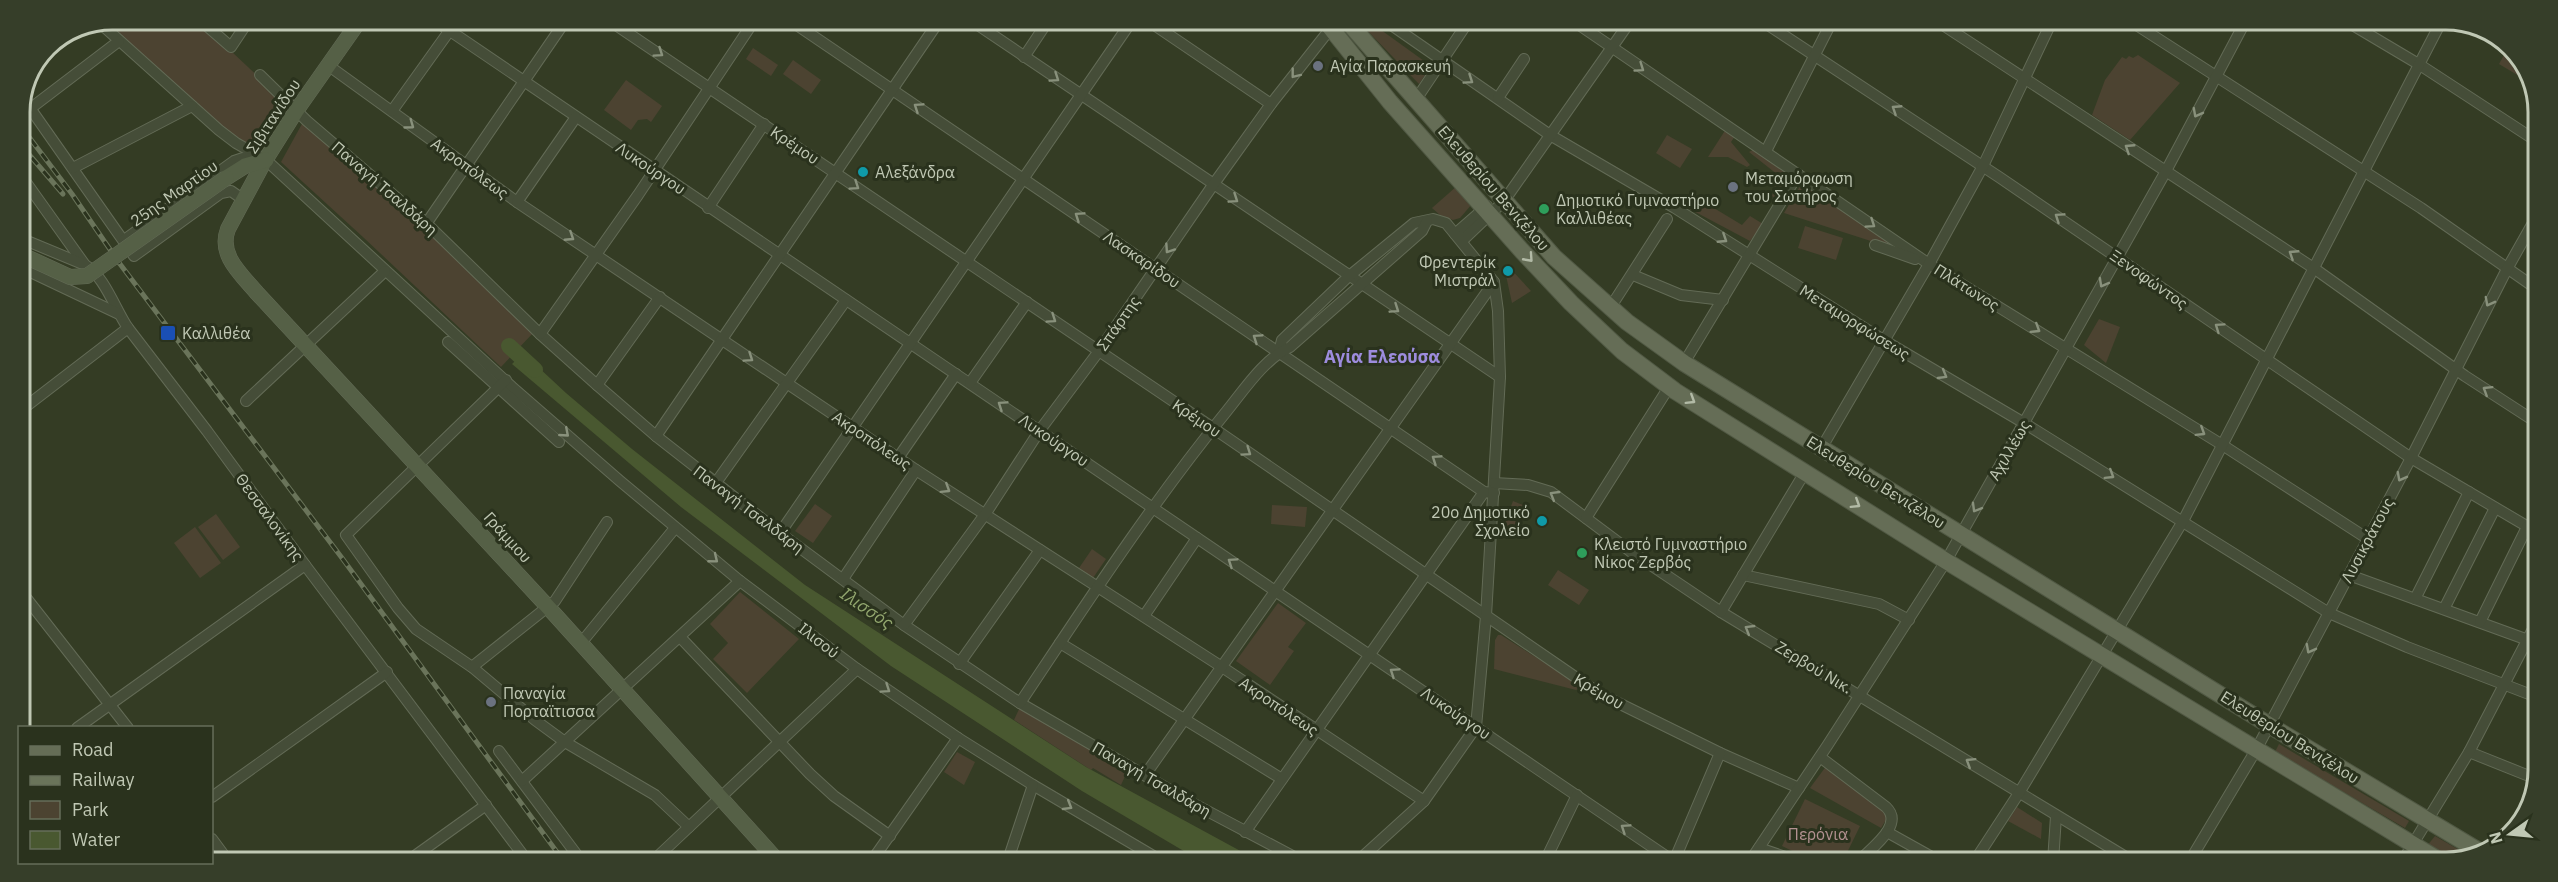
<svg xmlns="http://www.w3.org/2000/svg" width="2558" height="882" font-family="'IBM Plex Sans',sans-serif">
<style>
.green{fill:#4c4331}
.water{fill:#495830}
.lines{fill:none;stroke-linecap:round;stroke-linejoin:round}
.river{stroke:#495830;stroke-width:16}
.street-casing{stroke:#636b56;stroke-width:12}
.secondary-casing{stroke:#636b56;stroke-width:16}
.primary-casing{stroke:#515944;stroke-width:18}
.street{stroke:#454d38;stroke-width:10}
.secondary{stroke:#556046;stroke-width:15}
.primary{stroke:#656d56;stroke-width:16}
.rail-casing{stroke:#6a745a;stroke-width:5}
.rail{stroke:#2a321d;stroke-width:3;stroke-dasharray:9;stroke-linecap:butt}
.secondary-bridge-casing{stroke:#636b56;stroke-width:16;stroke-linecap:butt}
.secondary-bridge{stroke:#556046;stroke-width:15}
.oneway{stroke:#89917c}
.oneway2{stroke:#b2baa6}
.worship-dot{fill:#6b7280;stroke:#2a321d;stroke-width:2}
.culture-dot{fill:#0f9aa8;stroke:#2a321d;stroke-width:2}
.leisure-dot{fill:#2e9e5b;stroke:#2a321d;stroke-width:2}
.transit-dot{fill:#1a4fb4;stroke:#2a321d;stroke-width:2}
.labels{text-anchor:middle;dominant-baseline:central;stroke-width:6;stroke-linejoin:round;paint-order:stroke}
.poi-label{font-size:16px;fill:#c0c8b4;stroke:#2a321d;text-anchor:start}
.street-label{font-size:16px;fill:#c0c8b4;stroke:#2a321d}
.park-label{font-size:16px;fill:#b29190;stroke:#2a321d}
.neighbourhood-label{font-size:18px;font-weight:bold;fill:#9d8cdd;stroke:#2a321d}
.water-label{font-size:18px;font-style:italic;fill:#92a66e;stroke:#2a321d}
.rim{fill:none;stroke:#c0c8b4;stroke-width:3}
</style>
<rect width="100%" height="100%" fill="#343c24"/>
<!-- green -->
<g class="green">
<path d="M 112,20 L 198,20 L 279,96 L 285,105 L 255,146 L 252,146 L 232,136 L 106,22 Z"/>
<path d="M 1364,22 L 1370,22 L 1431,66 L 1419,84 L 1362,25 Z"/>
<path d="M 753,48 L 778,65 L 771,76 L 746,59 Z"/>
<path d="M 2508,48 L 2519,55 L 2529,82 L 2499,64 Z"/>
<path d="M 2138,55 L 2180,83 L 2130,140 L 2092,115 L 2105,80 L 2122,57 L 2126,59 L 2129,56 L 2133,58 Z"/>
<path d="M 793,60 L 821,80 L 811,94 L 783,74 Z"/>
<path d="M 626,80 L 662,106 L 651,122 L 647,119 L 638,120 L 631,130 L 604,110 Z"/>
<path d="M 303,122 L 419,222 L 534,332 L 501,367 L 364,238 L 281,162 Z"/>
<path d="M 1726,129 L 1735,136 L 1731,142 L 1750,165 L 1747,167 L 1728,157 L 1708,157 Z"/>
<path d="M 1667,135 L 1692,149 L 1680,168 L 1656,153 Z"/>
<path d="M 1756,148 L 1792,174 L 1778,200 L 1772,196 L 1778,175 L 1749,152 Z"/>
<path d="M 1802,183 L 1911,254 L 1784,213 Z"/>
<path d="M 1457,186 L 1472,204 L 1460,218 L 1453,220 L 1440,215 L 1432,208 Z"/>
<path d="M 1694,196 L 1742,225 L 1750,216 L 1763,224 L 1750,241 L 1686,207 Z"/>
<path d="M 1805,226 L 1843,238 L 1836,260 L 1798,248 Z"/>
<path d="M 1508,266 L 1531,291 L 1512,303 L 1505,271 L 1509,271 Z"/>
<path d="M 2099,319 L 2120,327 L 2106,363 L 2084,345 Z"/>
<path d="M 1513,501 L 1528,507 L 1516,536 L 1502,531 Z"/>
<path d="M 815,504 L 832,516 L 813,543 L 795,531 Z"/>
<path d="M 1272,505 L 1307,507 L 1305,527 L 1271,524 Z"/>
<path d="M 216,514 L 240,547 L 223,560 L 198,527 Z"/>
<path d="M 195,527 L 221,563 L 200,578 L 174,543 Z"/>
<path d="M 1092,549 L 1106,559 L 1093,578 L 1079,568 Z"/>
<path d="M 1558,570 L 1589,590 L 1579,605 L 1548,585 Z"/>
<path d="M 740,592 L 799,639 L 747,693 L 713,659 L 728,643 L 710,624 Z"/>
<path d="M 1278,603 L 1306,623 L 1288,647 L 1294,651 L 1270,685 L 1236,661 Z"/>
<path d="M 1498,635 L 1501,635 L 1578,684 L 1580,688 L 1576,690 L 1494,669 L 1495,640 Z"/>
<path d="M 1020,707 L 1101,753 L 1098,758 L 1126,774 L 1121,785 L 1093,768 L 1091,770 L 1014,720 Z"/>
<path d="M 2279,744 L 2409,821 L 2405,828 L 2275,752 Z"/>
<path d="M 957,752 L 975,762 L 964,785 L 944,772 Z"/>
<path d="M 1827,765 L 1889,815 L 1881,828 L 1810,788 Z"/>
<path d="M 1805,799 L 1860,826 L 1843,861 L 1813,861 L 1782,846 Z"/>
<path d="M 2017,807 L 2042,823 L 2041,839 L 2008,821 Z"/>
<path d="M 2435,836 L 2468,855 L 2453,860 L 2427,846 Z"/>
</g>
<!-- water -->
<path class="water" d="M 523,353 L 566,393 L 632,449 L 805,585 L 1086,767 L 1257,860 L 1199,860 L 1082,791 L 891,666 L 681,507 L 512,364 Z"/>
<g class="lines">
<!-- river -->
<path class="river" d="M 509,346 L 535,370"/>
<!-- street casing -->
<g class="street-casing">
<g id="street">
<path d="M 200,20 L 231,47 L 249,20"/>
<path d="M 434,20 L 1673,861"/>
<path d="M 610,21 L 1213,428 L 1600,694 L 1720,753 L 1799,788"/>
<path d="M 791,21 L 1484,492 L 1494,493"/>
<path d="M 972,21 L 1500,377"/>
<path d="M 1150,22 L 1271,104"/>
<path d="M 1387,22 L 1550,135 L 1675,208 L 1885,341 L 2024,423 L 2329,613 L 2407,647 L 2534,696"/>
<path d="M 1575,22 L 1929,264 L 2224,446 L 2368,539"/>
<path d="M 1765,23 L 1999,177 L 2411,458 L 2535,531"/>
<path d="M 1940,23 L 2315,269 L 2465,376 L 2536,422"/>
<path d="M 101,24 L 219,130 L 236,143 L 266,160 L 512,387 L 620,481 L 740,581 L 857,669 L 958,738 L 1033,785 L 1160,860"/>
<path d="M 2135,24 L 2421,208 L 2537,289"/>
<path d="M 2351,24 L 2420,65 L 2538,142"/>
<path d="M 1024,57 L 1048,21"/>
<path d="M 329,66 L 517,202 L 916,470 L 1222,667 L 1424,801"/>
<path d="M 260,75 L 307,121 L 425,222 L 540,334 L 597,385 L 656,436 L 780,533 L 904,625 L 1020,703 L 1194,804 L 1300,860"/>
<path d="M 23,98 L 134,256 L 221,193 L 231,191 L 244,200"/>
<path d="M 1417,98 L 1468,22"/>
<path d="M 1498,98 L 1524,59"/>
<path d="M 31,108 L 119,41"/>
<path d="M 392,111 L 450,30"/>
<path d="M 1766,151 L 1831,23"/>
<path d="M 73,168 L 192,106"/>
<path d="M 20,174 L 85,265 C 104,275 116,311 128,328 L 207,431 L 305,565 L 526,859"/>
<path d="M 517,202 L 576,117"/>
<path d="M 708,208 L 764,124"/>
<path d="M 426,224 L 566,20"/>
<path d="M 1455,234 L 1487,206"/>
<path d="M 20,238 L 85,265"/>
<path d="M 124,240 L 234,161 L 243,158 L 256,159"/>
<path d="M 1462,241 L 1504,201 L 1629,23"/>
<path d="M 1875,245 L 1915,259"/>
<path d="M 20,267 L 119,314"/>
<path d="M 1633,275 L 1681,295 L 1723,300"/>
<path d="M 1610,308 L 1667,219"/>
<path d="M 540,334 L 638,195 L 754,21"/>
<path d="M 448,342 L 559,442"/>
<path d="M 1279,352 L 1282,340 L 1348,277 L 1414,223 L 1433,219 L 1446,223 L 1494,282 L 1498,311 L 1500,377 L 1486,616 L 1476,727 L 1424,801 L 1359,860"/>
<path d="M 1684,363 L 1798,174"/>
<path d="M 506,380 L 346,535 L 398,608 L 416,629 L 472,667 L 535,720 L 565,742 L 655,795 L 689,827"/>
<path d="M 970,383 L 1027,302"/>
<path d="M 597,385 L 660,297"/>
<path d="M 246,401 L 385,271"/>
<path d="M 20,411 L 128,328"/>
<path d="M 656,436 L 939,21"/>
<path d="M 1822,447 L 1929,264 L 1983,166 L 2051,23"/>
<path d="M 898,458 L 956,374"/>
<path d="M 1494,483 L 1528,485 L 1551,492 L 1630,551 L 1721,612 L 2134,862"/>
<path d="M 715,484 L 846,300"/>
<path d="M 1586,518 L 1669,387"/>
<path d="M 780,533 L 1131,22"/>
<path d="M 1743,575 L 1879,604 L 1909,620"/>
<path d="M 2349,575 L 2528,640"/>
<path d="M 843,579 L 916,470"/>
<path d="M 20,590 L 128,728"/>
<path d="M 2415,599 L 2469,492"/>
<path d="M 2444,609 L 2495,508"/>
<path d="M 1721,612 L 1805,472"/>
<path d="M 1144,616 L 1197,538"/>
<path d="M 2480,622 L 2527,527"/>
<path d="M 904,625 L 986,513 L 1040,430 L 1099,351 L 1213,185 L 1271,104 L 1327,33 L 1332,22"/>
<path d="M 680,637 L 810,774 L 834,796 L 890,836"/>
<path d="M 581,643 L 675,528"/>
<path d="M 1060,643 L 1282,779"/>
<path d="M 959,664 L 1040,550"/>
<path d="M 472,667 L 555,601 L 607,522"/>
<path d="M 1020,703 C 1086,604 1151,504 1226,412 C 1244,390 1264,359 1290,347 L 1422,231 L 1427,221"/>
<path d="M 77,728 L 305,565"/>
<path d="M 499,751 L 580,859"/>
<path d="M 2469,752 L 2534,778"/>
<path d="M 1820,757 L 1886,807 C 1905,825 1871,848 1859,861"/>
<path d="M 1145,775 L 1494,282"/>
<path d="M 522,781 L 740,581"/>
<path d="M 212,797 L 387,672"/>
<path d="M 1245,832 L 1484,492"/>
<path d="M 1887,832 L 1939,861"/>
<path d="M 212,839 L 226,858"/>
<path d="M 1759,848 L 1797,861"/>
<path d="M 412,858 L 486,805"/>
<path d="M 655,859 L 857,669"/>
<path d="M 873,859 L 958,738"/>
<path d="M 1008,860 L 1033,785"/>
<path d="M 1545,861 L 1577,795"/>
<path d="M 1674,861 L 1720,753"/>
<path d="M 1750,861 L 1827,746 L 1946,561 L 2166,171 L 2244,24"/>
<path d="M 1974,862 L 2019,793 L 2183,521 L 2440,24"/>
<path d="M 2053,862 L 2056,816"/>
<path d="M 2189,862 L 2256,750 L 2411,458 L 2507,269 L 2538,214"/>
<path d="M 2402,862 L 2469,752 L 2535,625"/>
</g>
</g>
<!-- secondary casing -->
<g class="secondary-casing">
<g id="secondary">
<path d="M 360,20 L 296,111 L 264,162 L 228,229 C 218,255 241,274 257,293 L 548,607 L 776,859"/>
<path d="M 226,178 L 245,166 L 266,160"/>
</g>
</g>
<!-- primary casing -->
<g class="primary-casing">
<g id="primary">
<path d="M 1326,22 L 1390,102 L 1522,251 L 1571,303 L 1622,351 L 1675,391 L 1946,561 L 2442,862"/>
<path d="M 1348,22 L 1554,257 L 1627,322 L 1684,363 L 2269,725 L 2479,851"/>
</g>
</g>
<!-- street -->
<use href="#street" class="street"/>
<!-- secondary -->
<use href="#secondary" class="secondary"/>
<!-- primary -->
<use href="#primary" class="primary"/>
<!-- rail casing -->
<g class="rail-casing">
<g id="rail">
<path d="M 20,125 L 72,194 L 120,264 L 342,558 L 562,859"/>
<path d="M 20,144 L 63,194"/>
</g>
</g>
<!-- rail -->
<use href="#rail" class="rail"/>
<!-- secondary-bridge casing -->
<g class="secondary-bridge-casing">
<path id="secondary-bridge" d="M 20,254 L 70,277 L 87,276 L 226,178"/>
</g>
<!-- secondary-bridge -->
<use href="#secondary-bridge" class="secondary-bridge"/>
</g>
<!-- one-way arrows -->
<defs><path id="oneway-chevron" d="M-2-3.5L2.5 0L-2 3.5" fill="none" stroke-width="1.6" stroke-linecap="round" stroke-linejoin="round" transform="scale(1.5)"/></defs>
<g class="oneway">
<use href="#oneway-chevron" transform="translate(659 53) rotate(34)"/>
<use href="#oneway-chevron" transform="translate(1640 68) rotate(35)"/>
<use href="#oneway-chevron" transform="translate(1295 74) rotate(128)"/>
<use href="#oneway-chevron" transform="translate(1055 78) rotate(34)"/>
<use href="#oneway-chevron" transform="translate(1469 80) rotate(34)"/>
<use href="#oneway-chevron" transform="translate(918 107) rotate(-146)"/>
<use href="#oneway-chevron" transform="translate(1896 109) rotate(-147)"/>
<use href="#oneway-chevron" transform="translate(2197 113) rotate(118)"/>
<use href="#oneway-chevron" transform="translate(410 125) rotate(36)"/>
<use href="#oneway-chevron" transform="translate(2129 148) rotate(-147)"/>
<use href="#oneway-chevron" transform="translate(855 186) rotate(34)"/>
<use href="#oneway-chevron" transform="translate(1234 199) rotate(34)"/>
<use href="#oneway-chevron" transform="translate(1079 216) rotate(-146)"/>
<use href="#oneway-chevron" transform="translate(2059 217) rotate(-146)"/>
<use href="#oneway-chevron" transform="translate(1871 224) rotate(34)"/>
<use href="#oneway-chevron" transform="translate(570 237) rotate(33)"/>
<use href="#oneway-chevron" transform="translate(1723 239) rotate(33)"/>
<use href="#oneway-chevron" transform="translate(1169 249) rotate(124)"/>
<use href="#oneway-chevron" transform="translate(2293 254) rotate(-147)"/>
<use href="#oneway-chevron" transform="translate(2103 283) rotate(119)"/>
<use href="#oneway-chevron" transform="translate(2489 302) rotate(118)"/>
<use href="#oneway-chevron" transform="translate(1395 309) rotate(34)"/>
<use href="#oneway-chevron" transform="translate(1052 319) rotate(34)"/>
<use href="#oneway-chevron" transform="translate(2219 327) rotate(-145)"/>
<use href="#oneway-chevron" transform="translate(2036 329) rotate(32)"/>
<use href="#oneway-chevron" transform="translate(1257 338) rotate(-146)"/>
<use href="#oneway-chevron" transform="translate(749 358) rotate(34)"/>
<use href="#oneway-chevron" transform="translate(1943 375) rotate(30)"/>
<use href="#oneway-chevron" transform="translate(2487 390) rotate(-148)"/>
<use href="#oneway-chevron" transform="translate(1002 405) rotate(-146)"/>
<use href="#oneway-chevron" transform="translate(2201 432) rotate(32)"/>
<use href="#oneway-chevron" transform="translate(565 433) rotate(41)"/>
<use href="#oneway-chevron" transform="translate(1247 452) rotate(35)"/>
<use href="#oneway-chevron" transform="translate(1436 459) rotate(-146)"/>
<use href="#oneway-chevron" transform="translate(2110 475) rotate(32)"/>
<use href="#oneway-chevron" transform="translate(2401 477) rotate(118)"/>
<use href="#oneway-chevron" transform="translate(946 489) rotate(32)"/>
<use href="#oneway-chevron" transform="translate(1554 495) rotate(-149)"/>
<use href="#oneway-chevron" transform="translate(1976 508) rotate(120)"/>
<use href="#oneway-chevron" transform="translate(714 559) rotate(39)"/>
<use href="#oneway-chevron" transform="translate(1232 562) rotate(-146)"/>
<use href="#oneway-chevron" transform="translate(1749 629) rotate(-149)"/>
<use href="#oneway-chevron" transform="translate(2310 649) rotate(118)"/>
<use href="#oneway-chevron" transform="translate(1394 672) rotate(-146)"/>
<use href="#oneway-chevron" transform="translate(886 689) rotate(34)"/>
<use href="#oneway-chevron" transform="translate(1970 762) rotate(-148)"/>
<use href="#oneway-chevron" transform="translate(1068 806) rotate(31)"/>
<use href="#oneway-chevron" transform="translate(1625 828) rotate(-146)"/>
</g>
<g class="oneway2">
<use href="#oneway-chevron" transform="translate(1529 258) rotate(48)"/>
<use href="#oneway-chevron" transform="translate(1691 400) rotate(32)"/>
<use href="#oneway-chevron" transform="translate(1856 504) rotate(32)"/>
</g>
<!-- markers -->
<g class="worship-dot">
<circle cx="1318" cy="66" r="6"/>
<circle cx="1733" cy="187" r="6"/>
<circle cx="491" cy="702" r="6"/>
</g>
<g class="culture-dot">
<circle cx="863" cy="172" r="6"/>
<circle cx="1508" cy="271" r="6"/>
<circle cx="1542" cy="521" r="6"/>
</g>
<g class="leisure-dot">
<circle cx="1544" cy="209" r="6"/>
<circle cx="1582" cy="553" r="6"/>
</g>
<rect class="transit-dot" x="160" y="325" width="16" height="16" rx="3"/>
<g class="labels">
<!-- poi labels -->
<g class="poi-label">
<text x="1330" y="66">Αγία Παρασκευή</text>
<text x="875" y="172">Αλεξάνδρα</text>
<text x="1745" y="178">Μεταμόρφωση<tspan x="1745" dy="18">του Σωτήρος</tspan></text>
<text x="1556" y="200">Δημοτικό Γυμναστήριο<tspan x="1556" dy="18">Καλλιθέας</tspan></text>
<text x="1496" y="262" text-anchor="end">Φρεντερίκ<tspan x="1496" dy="18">Μιστράλ</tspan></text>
<text x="182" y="333">Καλλιθέα</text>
<text x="1530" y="512" text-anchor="end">20ο Δημοτικό<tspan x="1530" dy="18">Σχολείο</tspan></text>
<text x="1594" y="544">Κλειστό Γυμναστήριο<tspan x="1594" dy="18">Νίκος Ζερβός</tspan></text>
<text x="503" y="693">Παναγία<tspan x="503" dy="18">Πορταϊτισσα</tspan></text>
</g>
<!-- street labels -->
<g class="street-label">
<text transform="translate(273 116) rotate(-57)">Σιβιτανίδου</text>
<text transform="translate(795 145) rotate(34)">Κρέμου</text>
<text transform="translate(470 168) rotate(36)">Ακροπόλεως</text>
<text transform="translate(651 168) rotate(34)">Λυκούργου</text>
<text transform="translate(385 188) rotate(41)">Παναγή Τσαλδάρη</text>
<text transform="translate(1494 188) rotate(49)">Ελευθερίου Βενιζέλου</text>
<text transform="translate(174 193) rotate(-35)">25ης Μαρτίου</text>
<text transform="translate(1142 259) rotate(34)">Λασκαρίδου</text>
<text transform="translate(2149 279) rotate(35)">Ξενοφώντος</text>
<text transform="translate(1967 287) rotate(32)">Πλάτωνος</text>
<text transform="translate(1855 322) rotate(32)">Μεταμορφώσεως</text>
<text transform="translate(1118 323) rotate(-55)">Σπάρτης</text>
<text transform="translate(1197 418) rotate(34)">Κρέμου</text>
<text transform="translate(872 440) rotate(34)">Ακροπόλεως</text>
<text transform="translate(1054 440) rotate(34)">Λυκούργου</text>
<text transform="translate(2009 450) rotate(-60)">Αχιλλέως</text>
<text transform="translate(1876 482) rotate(32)">Ελευθερίου Βενιζέλου</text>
<text transform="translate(749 509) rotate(37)">Παναγή Τσαλδάρη</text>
<text transform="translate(270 517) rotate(54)">Θεσσαλονίκης</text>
<text transform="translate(508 537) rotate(48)">Γράμμου</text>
<text transform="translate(2367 540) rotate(-62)">Λυσικράτους</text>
<text transform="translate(819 640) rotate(38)">Ιλισού</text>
<text transform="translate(1814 667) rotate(31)">Ζερβού Νικ.</text>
<text transform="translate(1599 691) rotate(30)">Κρέμου</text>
<text transform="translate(1279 706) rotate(34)">Ακροπόλεως</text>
<text transform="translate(1456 713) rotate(34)">Λυκούργου</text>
<text transform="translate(2290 737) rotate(32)">Ελευθερίου Βενιζέλου</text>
<text transform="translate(1152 779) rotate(30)">Παναγή Τσαλδάρη</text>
</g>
<!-- park labels -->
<g class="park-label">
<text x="1818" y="834">Περόνια</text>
</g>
<!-- neighbourhood labels -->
<g class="neighbourhood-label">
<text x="1382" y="356">Αγία Ελεούσα</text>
</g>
<!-- water labels -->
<g class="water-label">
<text transform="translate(867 608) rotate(34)">Ιλισσός</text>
</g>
</g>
<!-- crop -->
<path d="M0 0H2558V882H0ZM112 30H2446A82 82 0 0 1 2528 112V770A82 82 0 0 1 2446 852H112A82 82 0 0 1 30 770V112A82 82 0 0 1 112 30Z" fill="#363e29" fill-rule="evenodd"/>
<path class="rim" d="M112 30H2446A82 82 0 0 1 2528 112V770A82 82 0 0 1 2446 852H112A82 82 0 0 1 30 770V112A82 82 0 0 1 112 30Z"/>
<!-- legend -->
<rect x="18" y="726" width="195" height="138" fill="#2a321d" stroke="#666e59" stroke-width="1.5"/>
<rect x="30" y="746" width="30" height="9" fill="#656d56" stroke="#666e59" stroke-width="1.5"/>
<text x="72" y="756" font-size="18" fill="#c0c8b4">Road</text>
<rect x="30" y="776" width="30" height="9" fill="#6a745a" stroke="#666e59" stroke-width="1.5"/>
<text x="72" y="786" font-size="18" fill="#c0c8b4">Railway</text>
<rect x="30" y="801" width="30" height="18" fill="#4c4331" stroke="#666e59" stroke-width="1.5"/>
<text x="72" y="816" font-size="18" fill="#c0c8b4">Park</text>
<rect x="30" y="831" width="30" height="18" fill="#495830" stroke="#666e59" stroke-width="1.5"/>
<text x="72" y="846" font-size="18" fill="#c0c8b4">Water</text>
<!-- north arrow -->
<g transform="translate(2510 834) rotate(255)" stroke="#2a321d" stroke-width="4.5" paint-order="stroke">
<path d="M0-4.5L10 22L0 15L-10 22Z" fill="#c0c8b4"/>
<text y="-9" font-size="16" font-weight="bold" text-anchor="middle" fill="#c0c8b4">N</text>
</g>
</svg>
